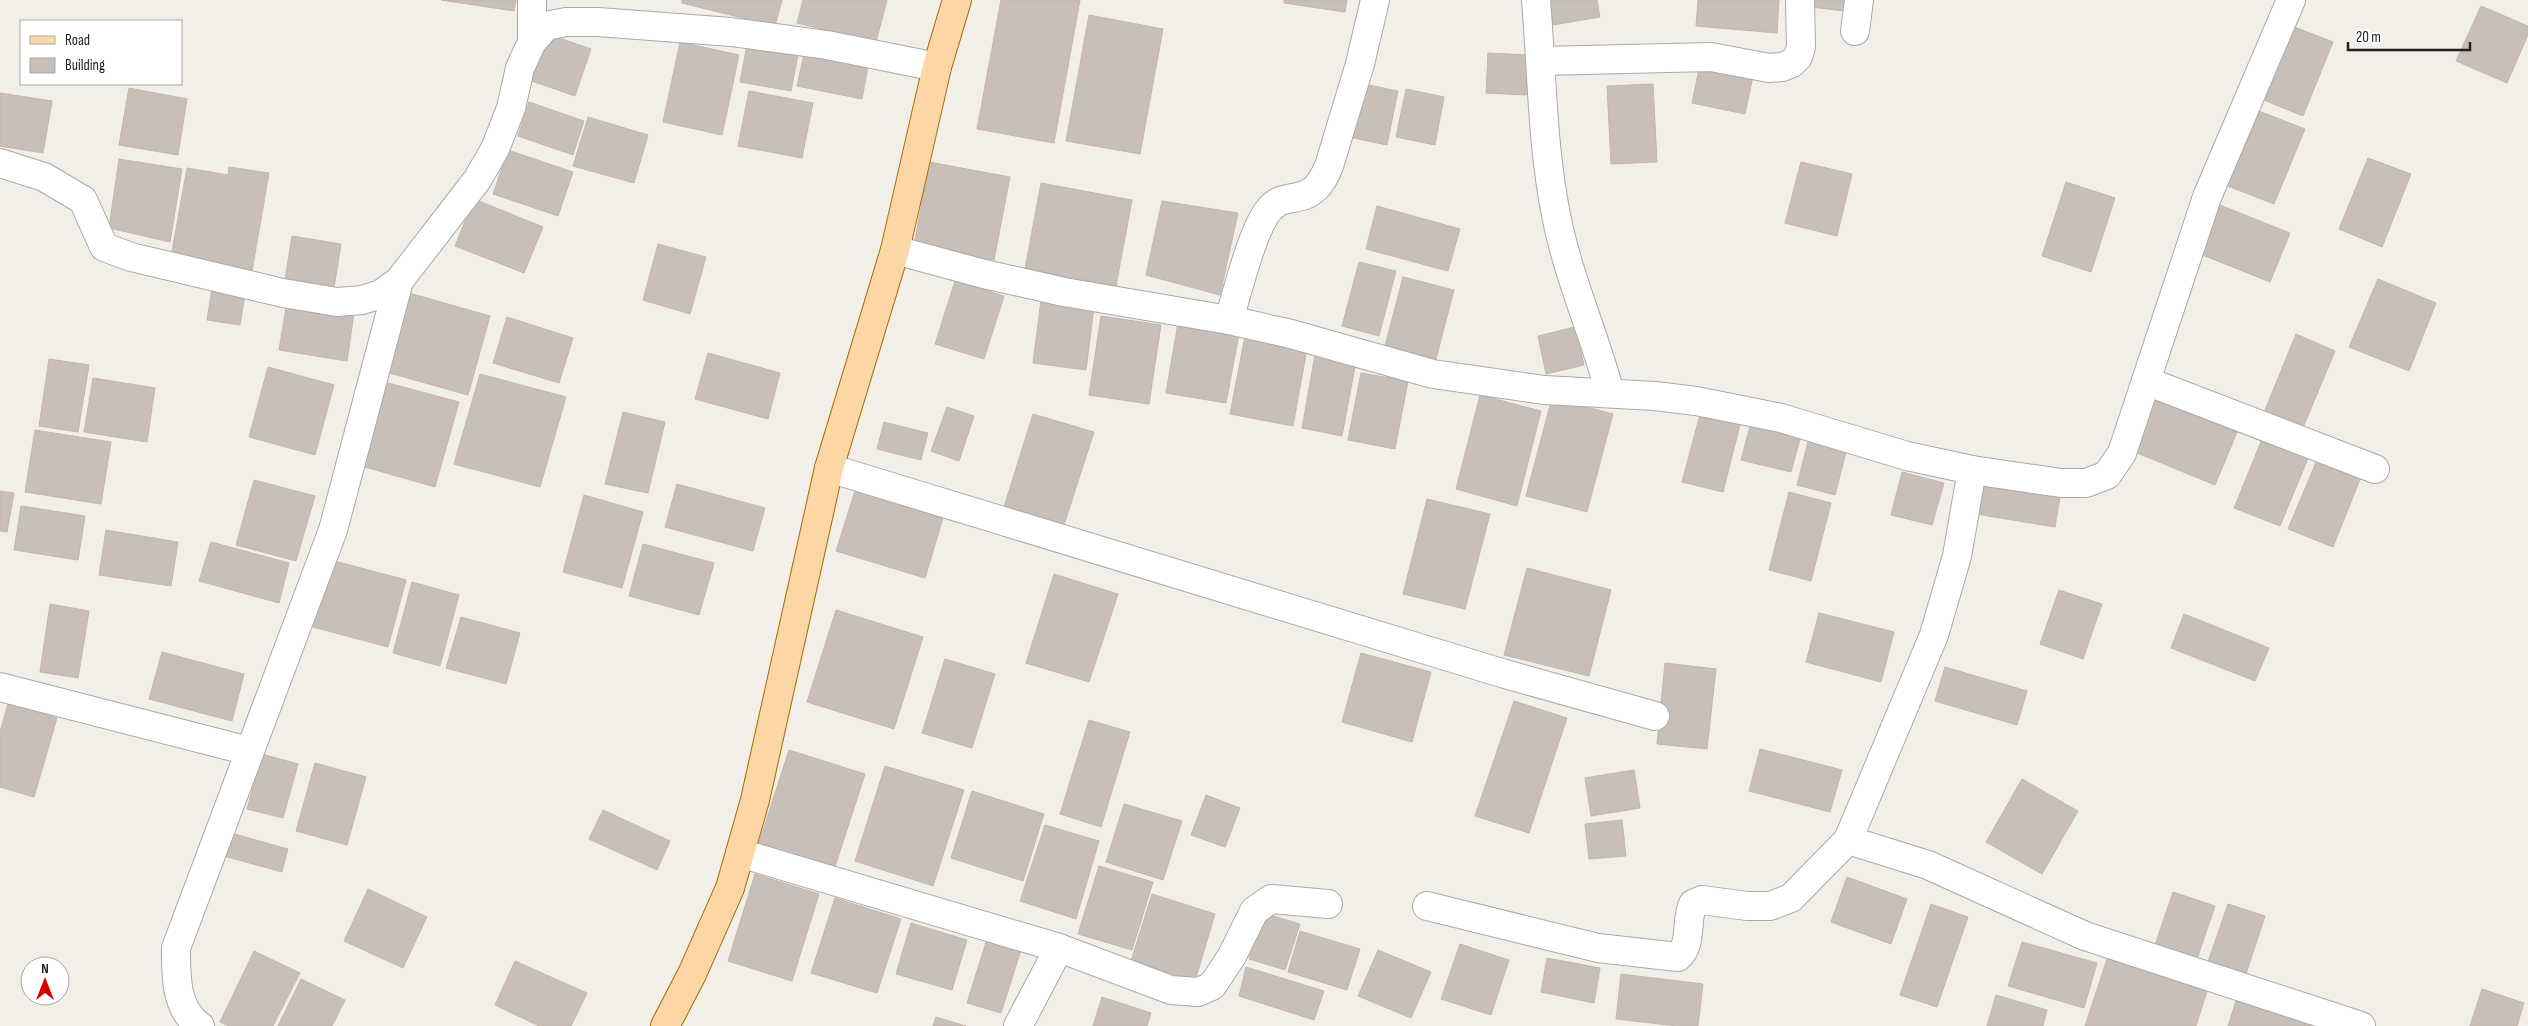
<svg xmlns="http://www.w3.org/2000/svg" width="2528" height="1026" font-family="'Sofia Sans Condensed',sans-serif">
<style>
.building{fill:#c7bfb8;stroke:#c4b6ab}
.lines{fill:none;stroke-linecap:round;stroke-linejoin:round}
.minor-casing{stroke:#a9a9a9;stroke-width:30}
.major-casing{stroke:#a06b00;stroke-width:30}
.minor{stroke:#fff;stroke-width:28}
.major{stroke:#fcd6a4;stroke-width:28}
</style>
<rect width="100%" height="100%" fill="#f2efe9"/>
<!-- building -->
<g class="building">
<path d="M 441,0 L 516,0 L 514,11 Z"/>
<path d="M 682,0 L 782,0 L 775,26 L 682,3 Z"/>
<path d="M 803,0 L 887,0 L 876,42 L 797,23 Z"/>
<path d="M 1001,0 L 1080,0 L 1054,143 L 977,129 Z"/>
<path d="M 1284,0 L 1347,0 L 1345,12 L 1284,3 Z"/>
<path d="M 1549,0 L 1597,0 L 1600,17 L 1553,25 Z"/>
<path d="M 1698,0 L 1779,0 L 1777,33 L 1696,26 Z"/>
<path d="M 1811,0 L 1846,0 L 1845,11 L 1810,7 Z"/>
<path d="M 2481,6 L 2528,26 L 2528,35 L 2507,83 L 2456,61 Z"/>
<path d="M 1089,15 L 1163,29 L 1140,154 L 1066,141 Z"/>
<path d="M 2292,26 L 2333,42 L 2303,116 L 2261,99 Z"/>
<path d="M 545,33 L 591,49 L 575,96 L 529,80 Z"/>
<path d="M 680,42 L 739,55 L 722,135 L 663,122 Z"/>
<path d="M 747,45 L 798,55 L 791,91 L 740,82 Z"/>
<path d="M 805,49 L 869,61 L 862,99 L 797,86 Z"/>
<path d="M 1488,53 L 1528,55 L 1526,95 L 1486,93 Z"/>
<path d="M 1700,64 L 1753,76 L 1745,114 L 1692,103 Z"/>
<path d="M 1359,83 L 1398,91 L 1387,145 L 1348,137 Z"/>
<path d="M 1653,84 L 1657,162 L 1611,164 L 1607,86 Z"/>
<path d="M 129,88 L 187,99 L 178,155 L 119,145 Z"/>
<path d="M 1406,89 L 1444,97 L 1435,145 L 1396,137 Z"/>
<path d="M 749,91 L 813,103 L 802,158 L 738,146 Z"/>
<path d="M 0,93 L 52,101 L 43,153 L 0,146 Z"/>
<path d="M 529,102 L 584,121 L 573,155 L 518,136 Z"/>
<path d="M 2251,108 L 2305,129 L 2274,204 L 2220,183 Z"/>
<path d="M 588,117 L 648,135 L 634,183 L 573,166 Z"/>
<path d="M 508,150 L 573,172 L 558,216 L 493,194 Z"/>
<path d="M 2368,158 L 2411,174 L 2382,247 L 2339,229 Z"/>
<path d="M 119,159 L 182,169 L 170,242 L 109,228 Z"/>
<path d="M 929,162 L 1010,177 L 994,260 L 914,246 Z"/>
<path d="M 1801,162 L 1852,174 L 1837,236 L 1785,223 Z"/>
<path d="M 229,167 L 269,173 L 252,271 L 171,257 L 187,168 L 228,175 Z"/>
<path d="M 2066,182 L 2115,198 L 2091,272 L 2042,256 Z"/>
<path d="M 1041,183 L 1132,200 L 1116,286 L 1025,269 Z"/>
<path d="M 474,199 L 543,227 L 524,273 L 455,246 Z"/>
<path d="M 1162,201 L 1238,213 L 1220,295 L 1146,275 Z"/>
<path d="M 2215,203 L 2290,233 L 2270,282 L 2195,252 Z"/>
<path d="M 1377,206 L 1460,229 L 1448,271 L 1366,249 Z"/>
<path d="M 292,236 L 341,244 L 334,288 L 285,280 Z"/>
<path d="M 658,244 L 706,257 L 690,314 L 643,300 Z"/>
<path d="M 1359,262 L 1396,271 L 1379,336 L 1342,326 Z"/>
<path d="M 1403,277 L 1454,290 L 1436,359 L 1385,346 Z"/>
<path d="M 2378,279 L 2436,303 L 2409,371 L 2349,347 Z"/>
<path d="M 955,281 L 1004,296 L 984,359 L 935,344 Z"/>
<path d="M 213,282 L 246,288 L 240,325 L 207,320 Z"/>
<path d="M 402,291 L 490,316 L 468,395 L 379,370 Z"/>
<path d="M 1041,300 L 1094,307 L 1086,370 L 1033,363 Z"/>
<path d="M 287,302 L 354,313 L 347,361 L 279,350 Z"/>
<path d="M 1101,316 L 1161,325 L 1149,404 L 1089,395 Z"/>
<path d="M 507,317 L 573,338 L 559,383 L 493,363 Z"/>
<path d="M 1178,323 L 1239,334 L 1226,403 L 1166,393 Z"/>
<path d="M 1575,327 L 1584,365 L 1546,374 L 1538,336 Z"/>
<path d="M 1246,331 L 1308,343 L 1293,426 L 1230,414 Z"/>
<path d="M 2296,334 L 2335,351 L 2302,430 L 2263,415 Z"/>
<path d="M 708,353 L 780,373 L 768,419 L 695,399 Z"/>
<path d="M 1315,355 L 1356,362 L 1342,436 L 1302,428 Z"/>
<path d="M 49,359 L 89,365 L 78,432 L 39,426 Z"/>
<path d="M 268,367 L 334,385 L 315,455 L 249,437 Z"/>
<path d="M 1361,373 L 1408,381 L 1395,449 L 1348,440 Z"/>
<path d="M 480,374 L 566,397 L 540,487 L 454,464 Z"/>
<path d="M 93,378 L 155,388 L 147,442 L 84,432 Z"/>
<path d="M 381,381 L 459,402 L 435,487 L 358,465 Z"/>
<path d="M 1480,395 L 1541,411 L 1517,506 L 1456,489 Z"/>
<path d="M 2152,395 L 2238,430 L 2215,485 L 2130,450 Z"/>
<path d="M 1552,398 L 1613,414 L 1587,512 L 1526,496 Z"/>
<path d="M 947,407 L 974,416 L 959,461 L 931,451 Z"/>
<path d="M 1702,407 L 1742,417 L 1723,492 L 1682,482 Z"/>
<path d="M 623,412 L 665,422 L 648,493 L 605,484 Z"/>
<path d="M 1033,414 L 1094,432 L 1064,525 L 1004,507 Z"/>
<path d="M 1753,415 L 1803,428 L 1791,472 L 1741,460 Z"/>
<path d="M 884,422 L 928,433 L 921,460 L 877,449 Z"/>
<path d="M 35,430 L 111,442 L 101,504 L 25,492 Z"/>
<path d="M 2263,437 L 2309,456 L 2280,526 L 2234,508 Z"/>
<path d="M 1809,438 L 1847,448 L 1835,495 L 1797,485 Z"/>
<path d="M 2317,460 L 2361,477 L 2333,547 L 2288,529 Z"/>
<path d="M 1902,472 L 1944,483 L 1932,525 L 1891,515 Z"/>
<path d="M 1981,479 L 2061,491 L 2055,527 L 1976,514 Z"/>
<path d="M 254,480 L 315,496 L 296,561 L 236,545 Z"/>
<path d="M 677,484 L 765,508 L 753,551 L 665,527 Z"/>
<path d="M 0,491 L 14,493 L 7,532 L 0,531 Z"/>
<path d="M 855,491 L 943,518 L 925,578 L 836,551 Z"/>
<path d="M 1789,492 L 1831,503 L 1811,581 L 1769,570 Z"/>
<path d="M 584,495 L 643,512 L 622,588 L 563,572 Z"/>
<path d="M 1427,499 L 1490,514 L 1465,609 L 1403,594 Z"/>
<path d="M 21,506 L 85,516 L 78,560 L 14,550 Z"/>
<path d="M 106,530 L 178,542 L 171,586 L 99,575 Z"/>
<path d="M 211,542 L 289,563 L 279,603 L 199,581 Z"/>
<path d="M 643,544 L 714,563 L 699,615 L 629,596 Z"/>
<path d="M 331,560 L 406,580 L 388,647 L 313,627 Z"/>
<path d="M 1527,568 L 1611,590 L 1589,676 L 1504,655 Z"/>
<path d="M 1054,574 L 1118,594 L 1089,682 L 1026,663 Z"/>
<path d="M 412,582 L 459,595 L 440,666 L 393,653 Z"/>
<path d="M 2059,590 L 2102,604 L 2083,659 L 2040,644 Z"/>
<path d="M 50,604 L 89,611 L 78,678 L 40,672 Z"/>
<path d="M 836,610 L 923,637 L 894,729 L 807,702 Z"/>
<path d="M 1819,613 L 1894,632 L 1881,682 L 1806,662 Z"/>
<path d="M 2184,614 L 2269,648 L 2255,681 L 2171,648 Z"/>
<path d="M 461,617 L 520,633 L 506,684 L 446,668 Z"/>
<path d="M 162,652 L 244,674 L 232,721 L 149,699 Z"/>
<path d="M 1361,653 L 1431,672 L 1412,742 L 1342,722 Z"/>
<path d="M 945,659 L 995,674 L 972,748 L 922,733 Z"/>
<path d="M 1665,663 L 1716,669 L 1707,749 L 1657,744 Z"/>
<path d="M 1945,667 L 2027,691 L 2017,725 L 1935,701 Z"/>
<path d="M 1514,701 L 1567,718 L 1529,833 L 1475,816 Z"/>
<path d="M 8,704 L 57,718 L 34,797 L 0,787 L 0,732 Z"/>
<path d="M 1089,720 L 1130,732 L 1101,827 L 1060,814 Z"/>
<path d="M 1760,749 L 1842,770 L 1830,812 L 1749,791 Z"/>
<path d="M 789,750 L 865,774 L 833,873 L 757,849 Z"/>
<path d="M 262,754 L 298,764 L 283,818 L 247,809 Z"/>
<path d="M 315,763 L 366,777 L 347,845 L 296,831 Z"/>
<path d="M 885,766 L 964,790 L 933,886 L 855,861 Z"/>
<path d="M 1634,770 L 1640,808 L 1591,816 L 1585,778 Z"/>
<path d="M 2022,779 L 2078,811 L 2042,874 L 1986,842 Z"/>
<path d="M 972,791 L 1044,814 L 1023,881 L 951,858 Z"/>
<path d="M 1206,795 L 1240,808 L 1225,847 L 1191,835 Z"/>
<path d="M 1124,804 L 1182,821 L 1163,880 L 1106,862 Z"/>
<path d="M 603,810 L 670,841 L 657,870 L 589,839 Z"/>
<path d="M 1622,820 L 1626,856 L 1589,859 L 1585,824 Z"/>
<path d="M 1045,825 L 1099,841 L 1076,919 L 1020,901 Z"/>
<path d="M 231,833 L 288,849 L 282,872 L 224,856 Z"/>
<path d="M 1099,866 L 1153,882 L 1132,950 L 1078,934 Z"/>
<path d="M 755,874 L 819,894 L 792,981 L 728,961 Z"/>
<path d="M 1847,877 L 1907,899 L 1891,944 L 1831,922 Z"/>
<path d="M 368,889 L 427,917 L 403,968 L 344,941 Z"/>
<path d="M 2173,892 L 2215,906 L 2197,959 L 2155,945 Z"/>
<path d="M 1152,894 L 1215,914 L 1195,981 L 1131,961 Z"/>
<path d="M 835,898 L 901,919 L 877,993 L 811,973 Z"/>
<path d="M 1931,904 L 1968,917 L 1937,1007 L 1900,995 Z"/>
<path d="M 2228,904 L 2265,916 L 2246,974 L 2208,962 Z"/>
<path d="M 1264,913 L 1300,924 L 1285,970 L 1249,959 Z"/>
<path d="M 911,923 L 967,940 L 952,990 L 896,974 Z"/>
<path d="M 1300,931 L 1360,949 L 1347,990 L 1288,972 Z"/>
<path d="M 987,939 L 1021,950 L 1001,1013 L 967,1003 Z"/>
<path d="M 2022,942 L 2097,963 L 2084,1008 L 2008,986 Z"/>
<path d="M 1460,944 L 1509,960 L 1491,1015 L 1441,999 Z"/>
<path d="M 1378,950 L 1431,972 L 1411,1018 L 1358,996 Z"/>
<path d="M 2110,950 L 2210,982 L 2196,1026 L 2085,1026 Z"/>
<path d="M 254,951 L 300,973 L 273,1026 L 229,1026 L 220,1022 Z"/>
<path d="M 1547,958 L 1600,968 L 1594,1003 L 1541,992 Z"/>
<path d="M 515,961 L 587,993 L 571,1026 L 539,1026 L 495,1005 Z"/>
<path d="M 1246,967 L 1324,991 L 1314,1020 L 1239,996 Z"/>
<path d="M 1621,974 L 1703,984 L 1698,1026 L 1677,1026 L 1616,1019 Z"/>
<path d="M 301,979 L 345,1000 L 332,1026 L 278,1026 Z"/>
<path d="M 2482,989 L 2524,1003 L 2517,1026 L 2470,1026 Z"/>
<path d="M 1996,995 L 2047,1010 L 2043,1026 L 1987,1026 Z"/>
<path d="M 1102,997 L 1151,1013 L 1147,1026 L 1093,1026 Z"/>
<path d="M 2236,1001 L 2315,1026 L 2228,1026 Z"/>
<path d="M 936,1017 L 966,1026 L 933,1026 Z"/>
</g>
<g class="lines">
<!-- minor casing -->
<g class="minor-casing">
<g id="minor">
<path d="M 532,0 L 532,42"/>
<path d="M 1536,0 C 1542,72 1542,145 1556,215 C 1568,277 1594,333 1610,393"/>
<path d="M 1855,31 L 1859,0"/>
<path d="M 1541,61 L 1711,57 L 1769,68 L 1782,67 L 1792,63 L 1798,57 L 1801,47 L 1800,0"/>
<path d="M 0,163 L 44,177 L 83,200 L 104,247 L 131,257 L 283,293 L 337,302 L 362,300 L 381,294 L 399,281 L 477,180 L 495,149 L 511,108 L 520,68 L 532,42 L 546,26 L 566,22 L 598,22 L 731,32 L 827,45 L 937,67"/>
<path d="M 895,250 L 984,274 L 1064,292 L 1229,320 L 1291,334 L 1433,374 L 1544,390 L 1655,396 L 1696,401 L 1781,418 L 1907,456 L 1972,470 L 2061,483 L 2086,483 L 2107,475 L 2122,453 L 2207,197 L 2291,0"/>
<path d="M 1229,320 C 1237,293 1252,232 1268,211 C 1281,193 1299,202 1312,191 C 1321,185 1325,175 1329,166 L 1360,64 L 1375,0"/>
<path d="M 2146,381 L 2375,469"/>
<path d="M 829,468 L 1505,674 L 1655,716"/>
<path d="M 0,687 L 249,751"/>
<path d="M 1848,840 L 1928,865 L 2085,936 L 2361,1026"/>
<path d="M 740,853 L 1059,948 L 1171,990 L 1198,992 L 1212,986 L 1232,956 L 1254,911 L 1271,899 L 1328,904"/>
<path d="M 1427,906 L 1598,948 L 1678,957 C 1693,944 1685,920 1693,904 L 1702,900 L 1747,906 L 1770,906 L 1791,898 L 1848,840 L 1934,635 L 1957,556 L 1972,470"/>
<path d="M 200,1026 C 175,1009 176,975 176,948 L 333,530 L 399,281"/>
<path d="M 1018,1026 L 1059,948"/>
</g>
</g>
<!-- major casing -->
<g class="major-casing">
<path id="major" d="M 665,1026 L 692,974 L 730,888 L 755,800 L 829,468 L 895,250 L 937,67 L 957,0"/>
</g>
<!-- minor -->
<use href="#minor" class="minor"/>
<!-- major -->
<use href="#major" class="major"/>
</g>
<!-- legend -->
<rect x="20" y="20" width="162" height="65" fill="#ffffff" stroke="#a7a7a7"/>
<rect x="30" y="36" width="25" height="8" fill="#fcd6a4" stroke="#a7a7a7"/>
<text x="65" y="45" font-size="15" fill="#222222">Road</text>
<rect x="30" y="58" width="25" height="15" fill="#c7bfb8" stroke="#a7a7a7"/>
<text x="65" y="70" font-size="15" fill="#222222">Building</text>
<!-- north arrow -->
<g transform="translate(45 981)"><circle r="24" fill="#ffffff" stroke="#a7a7a7"/>
<path d="M0-4L9 19L0 12L-9 19Z" fill="#d40000"/>
<text y="-8" font-size="14" font-weight="bold" text-anchor="middle" fill="#222222">N</text>
</g>
<!-- scale -->
<path d="M2348 42v8h122v-8" fill="none" stroke="#222222" stroke-width="2.5"/>
<text x="2356" y="42" font-size="15" fill="#222222" stroke="#ffffff" stroke-width="4" paint-order="stroke">20 m</text>
</svg>
